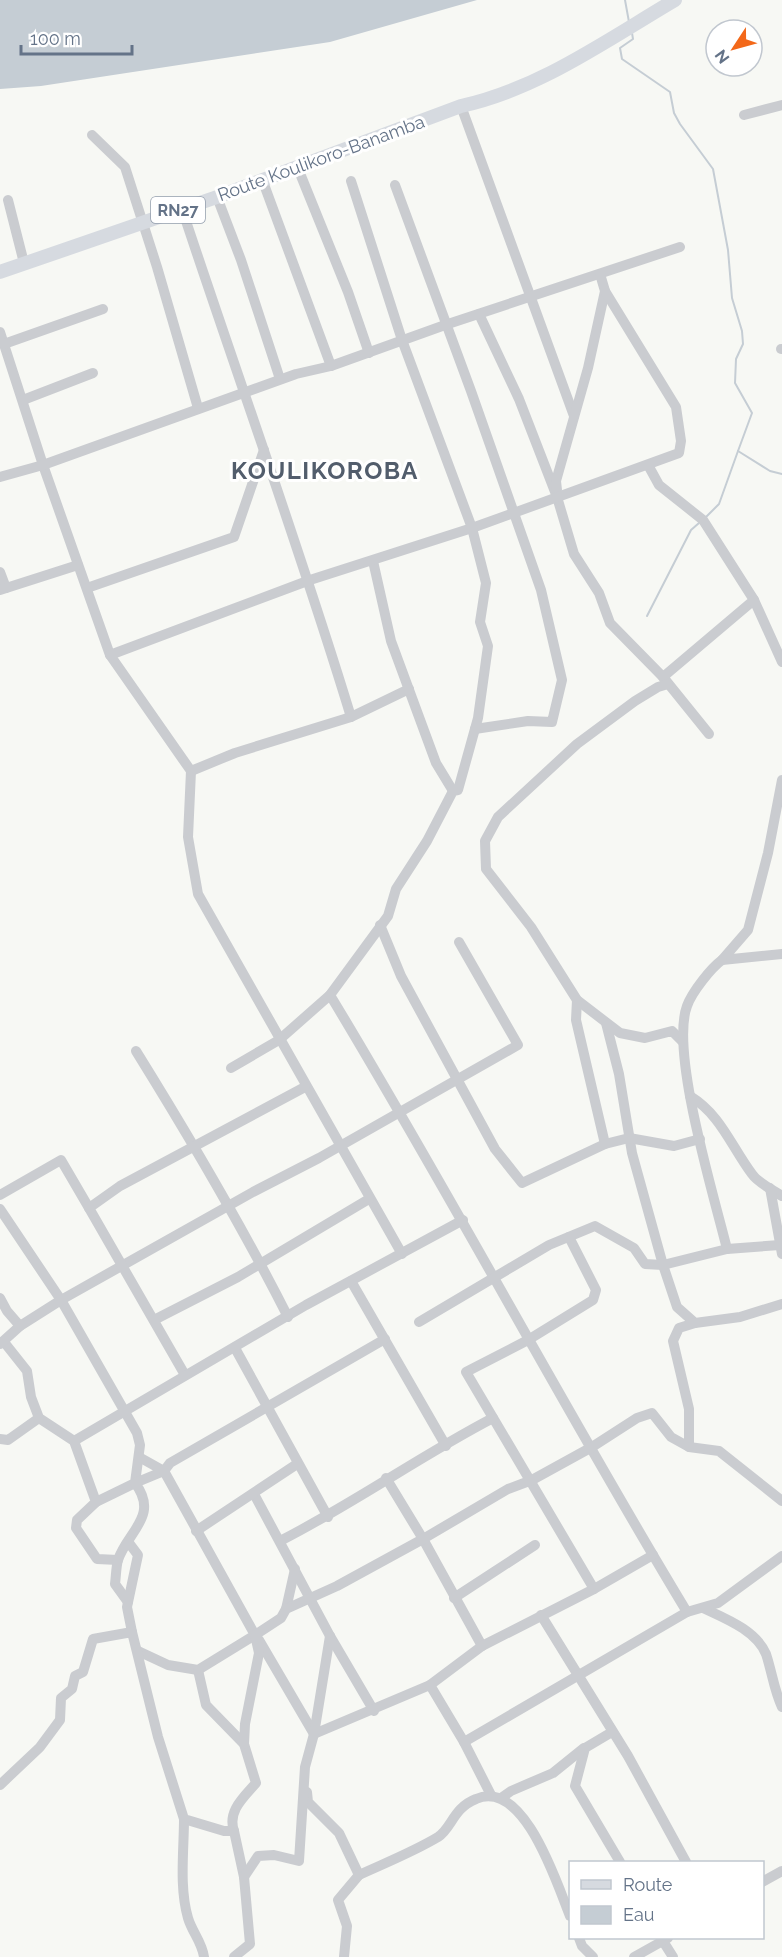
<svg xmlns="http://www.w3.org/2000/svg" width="782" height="1957" font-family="Raleway,sans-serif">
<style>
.water{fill:#c5cdd4}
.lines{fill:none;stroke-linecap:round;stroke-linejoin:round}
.stream{stroke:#c5cdd4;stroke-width:2}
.minor{stroke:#caccd0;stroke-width:10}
.major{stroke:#d6dae0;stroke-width:14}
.labels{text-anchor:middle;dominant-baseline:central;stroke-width:6;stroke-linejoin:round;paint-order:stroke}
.shield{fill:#fff;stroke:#929dac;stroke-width:1.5}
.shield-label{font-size:16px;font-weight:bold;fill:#647388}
.street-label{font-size:18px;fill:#647388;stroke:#fff}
.district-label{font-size:24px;font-weight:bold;letter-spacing:1.5px;fill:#525d6c;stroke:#fff}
</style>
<rect width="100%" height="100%" fill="#f7f8f4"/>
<!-- water -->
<path class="water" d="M 0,0 L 477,0 L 330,42 L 41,86 L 0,89 Z"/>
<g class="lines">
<!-- stream -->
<g class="stream">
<path d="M 625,0 L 629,22"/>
<path d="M 632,33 L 633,39 L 620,48 L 622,59 L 670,92 L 674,113 L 680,124 L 713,169 L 728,250 L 732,298 L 742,331 L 743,344 L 736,359 L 735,383 L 752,413 L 738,451 L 770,471 L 782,474"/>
<path d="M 706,517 L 719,504 L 738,451"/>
<path d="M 647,616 L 691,530 L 699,523"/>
</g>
<!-- minor -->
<g class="minor">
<path d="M 461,106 L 574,416"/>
<path d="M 744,115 L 782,105"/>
<path d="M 92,135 L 125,167 L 157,267 L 198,408"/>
<path d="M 297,166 L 348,292 L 369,353"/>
<path d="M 262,179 L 331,366"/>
<path d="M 395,185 L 471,391 L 541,590 L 562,680 L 552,722 L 528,721 L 475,729"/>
<path d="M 217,197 L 241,260 L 280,379"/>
<path d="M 8,200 L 24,263"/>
<path d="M 182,209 C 238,378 299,546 351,717"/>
<path d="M 479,314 L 519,399 L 557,497 L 574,554 L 599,593 L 610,623 L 663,677 L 709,734"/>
<path d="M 0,332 L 43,465 L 110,655 L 191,771 L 188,837 L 198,894 L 402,1254"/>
<path d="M 4,344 L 103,309"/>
<path d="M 781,349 L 782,349"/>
<path d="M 23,400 L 93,373"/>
<path d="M 648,465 L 659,485 L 703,520 L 754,600 L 663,677"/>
<path d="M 0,477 L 43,465 L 296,374 L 331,366 L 445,325 L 680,247"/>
<path d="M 557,490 L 556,481 L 588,368 L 605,291 L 600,274"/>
<path d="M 373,561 L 391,641 L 436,763 L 453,791"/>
<path d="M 0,572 L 6,588"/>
<path d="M 87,588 L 234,537 L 264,450"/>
<path d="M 0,590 L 78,565"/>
<path d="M 754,600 L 782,662"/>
<path d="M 110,655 L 310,580 L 472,528 L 679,453 L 681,441 L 676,407 L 605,291"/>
<path d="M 668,684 L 658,687 L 635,701 L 577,744 L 498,817 L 485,841 L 486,869 L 531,927 L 577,1000 L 620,1033 L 645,1038 L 672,1031 L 683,1042"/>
<path d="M 191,771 L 235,753 L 351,717 L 409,689"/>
<path d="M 782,780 L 768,853 L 748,930 L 722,960 L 782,954"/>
<path d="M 380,925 L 401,976 L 495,1149 L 522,1183 L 605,1144 L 576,1020 L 577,1000"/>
<path d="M 722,960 C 711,968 692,992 687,1006 C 670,1052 714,1196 727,1249 L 780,1245"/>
<path d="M 330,995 C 453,1198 564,1409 687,1612"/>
<path d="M 606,1023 L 619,1074 L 632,1153 L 663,1265 L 677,1307 L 695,1323 L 740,1317 L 782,1304"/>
<path d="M 136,1051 C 190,1138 242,1226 288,1317"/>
<path d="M 231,1068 L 279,1040 L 330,995 L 388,916 L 396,889 L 427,841 L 453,791 L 458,790 L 478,718 L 488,646 L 480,622 L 486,583 L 472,528 L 402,340 L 351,181"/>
<path d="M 690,1096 C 721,1115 731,1146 752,1174 C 758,1183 773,1190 782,1196"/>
<path d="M 605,1144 L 629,1138 L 674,1146 L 700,1139"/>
<path d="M 770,1188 L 782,1254"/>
<path d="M 0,1195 L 61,1160 L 89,1208"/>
<path d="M 0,1209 L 61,1300 L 137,1433 L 140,1445 L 135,1483 L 96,1502"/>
<path d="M 569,1237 L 596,1290 L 593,1300 L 528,1340 L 466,1372 L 594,1589"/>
<path d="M 351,1281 L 446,1446"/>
<path d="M 0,1298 L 7,1311 L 20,1326"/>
<path d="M 154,1320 L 238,1277 L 369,1199"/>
<path d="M 419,1322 L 549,1245 L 595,1226 L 634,1248 L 645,1264 L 663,1265 L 727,1249"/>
<path d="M 4,1342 L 27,1371 L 31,1397 L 39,1418 L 74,1441 L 96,1502 L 77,1520 L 76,1528 L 97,1559 L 118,1560"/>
<path d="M 0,1344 L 20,1326 L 61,1300 L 253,1192 L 319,1158 L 518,1045 L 459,942"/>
<path d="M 235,1348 L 328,1517"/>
<path d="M 185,1375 L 89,1208 L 120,1186 L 305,1087"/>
<path d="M 0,1439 L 8,1440 L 39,1418"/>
<path d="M 74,1441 L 306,1305 L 463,1220"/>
<path d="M 689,1447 L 719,1451 L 782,1501"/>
<path d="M 386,1478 L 423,1539 L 482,1646"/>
<path d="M 254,1494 L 330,1636 L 374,1711"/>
<path d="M 196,1531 L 297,1464"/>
<path d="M 280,1541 C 353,1504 420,1456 493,1418"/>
<path d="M 129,1543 L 138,1555 L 127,1607 L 132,1632"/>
<path d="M 454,1598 L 535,1545"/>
<path d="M 128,1602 L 115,1584 C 116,1577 116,1567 118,1560 C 127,1532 160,1516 135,1483 L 164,1471 L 139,1457"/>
<path d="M 703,1608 C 724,1618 756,1630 766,1654 C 772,1672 774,1690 782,1707"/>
<path d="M 286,1609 L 295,1569"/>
<path d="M 541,1615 L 628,1756 L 686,1862"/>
<path d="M 259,1640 L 314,1734 L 430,1685 L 482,1646 L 594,1589 L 653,1555"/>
<path d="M 138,1651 L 168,1665 L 198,1670 L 255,1635 L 164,1471 L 170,1463 L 385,1339"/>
<path d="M 198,1670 L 206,1705 L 244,1744 L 256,1783 C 244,1797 227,1811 234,1831"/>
<path d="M 430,1685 L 464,1742 L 491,1795"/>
<path d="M 612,1732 L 585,1748 L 575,1786 L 620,1862"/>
<path d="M 464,1742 L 687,1612 L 718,1603 L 782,1556"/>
<path d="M 244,1744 L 245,1724 L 259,1653 L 255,1635 L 281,1618 L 286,1609 L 337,1586 L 423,1539 L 508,1489 L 532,1480 L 592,1447 L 637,1418 L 652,1413 L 671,1437 L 689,1447 L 689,1409 L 673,1341 L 679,1328 L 695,1323"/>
<path d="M 0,1785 L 40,1747 L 60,1720 L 61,1698 L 72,1689 L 75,1676 L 83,1672 L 93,1639 L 132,1632 L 158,1737 L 184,1819 L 224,1831 L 234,1831 L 244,1877 L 250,1944 L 234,1957"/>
<path d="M 307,1792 L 308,1802 L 339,1833 L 359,1875 L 338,1900 L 347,1926 L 344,1957"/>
<path d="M 501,1798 L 511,1791 L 553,1773 L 584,1748"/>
<path d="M 184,1819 C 184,1850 179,1887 188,1918 C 192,1932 202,1942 204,1957"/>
<path d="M 359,1875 C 385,1863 413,1852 438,1837 C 452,1828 453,1808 476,1799 C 524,1778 557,1884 570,1916"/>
<path d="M 244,1877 L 258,1856 L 274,1855 L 299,1861 L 305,1767 L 314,1734 L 330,1636"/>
<path d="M 762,1882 L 782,1871"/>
<path d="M 579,1938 L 582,1946 L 593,1957"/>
<path d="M 661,1938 L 673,1957"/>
<path d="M 634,1957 L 668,1938"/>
</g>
<!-- major -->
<path class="major" d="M 0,272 L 217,197 L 461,106 C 539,89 607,40 675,0"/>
</g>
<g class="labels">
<!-- shield labels -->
<rect class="shield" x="151" y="197" width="54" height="26" rx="4.5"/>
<g class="shield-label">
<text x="178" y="210">RN27</text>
</g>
<!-- street labels -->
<g class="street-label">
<text transform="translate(321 158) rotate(-20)">Route Koulikoro-Banamba</text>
</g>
<!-- district labels -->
<g class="district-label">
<text x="325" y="470">KOULIKOROBA</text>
</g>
</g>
<!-- legend -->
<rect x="569" y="1861" width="195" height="78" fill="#ffffff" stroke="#c1c7cf" stroke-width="1.5"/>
<rect x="581" y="1880" width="30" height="9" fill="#d6dae0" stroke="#c1c7cf" stroke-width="1.5"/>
<text x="623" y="1891" font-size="18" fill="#647388">Route</text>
<rect x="581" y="1906" width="30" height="18" fill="#c5cdd4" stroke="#c1c7cf" stroke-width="1.5"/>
<text x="623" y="1921" font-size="18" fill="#647388">Eau</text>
<!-- north arrow -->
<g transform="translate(734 48) rotate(234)"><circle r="28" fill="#ffffff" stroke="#c1c7cf" stroke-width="1.5"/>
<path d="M0-4.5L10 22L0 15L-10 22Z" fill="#f36819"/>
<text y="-9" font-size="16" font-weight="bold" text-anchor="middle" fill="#647388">N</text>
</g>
<!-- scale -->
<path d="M21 45v9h111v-9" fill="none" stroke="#647388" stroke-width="3"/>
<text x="30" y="45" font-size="18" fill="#647388" stroke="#ffffff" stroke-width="4.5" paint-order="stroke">100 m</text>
</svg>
